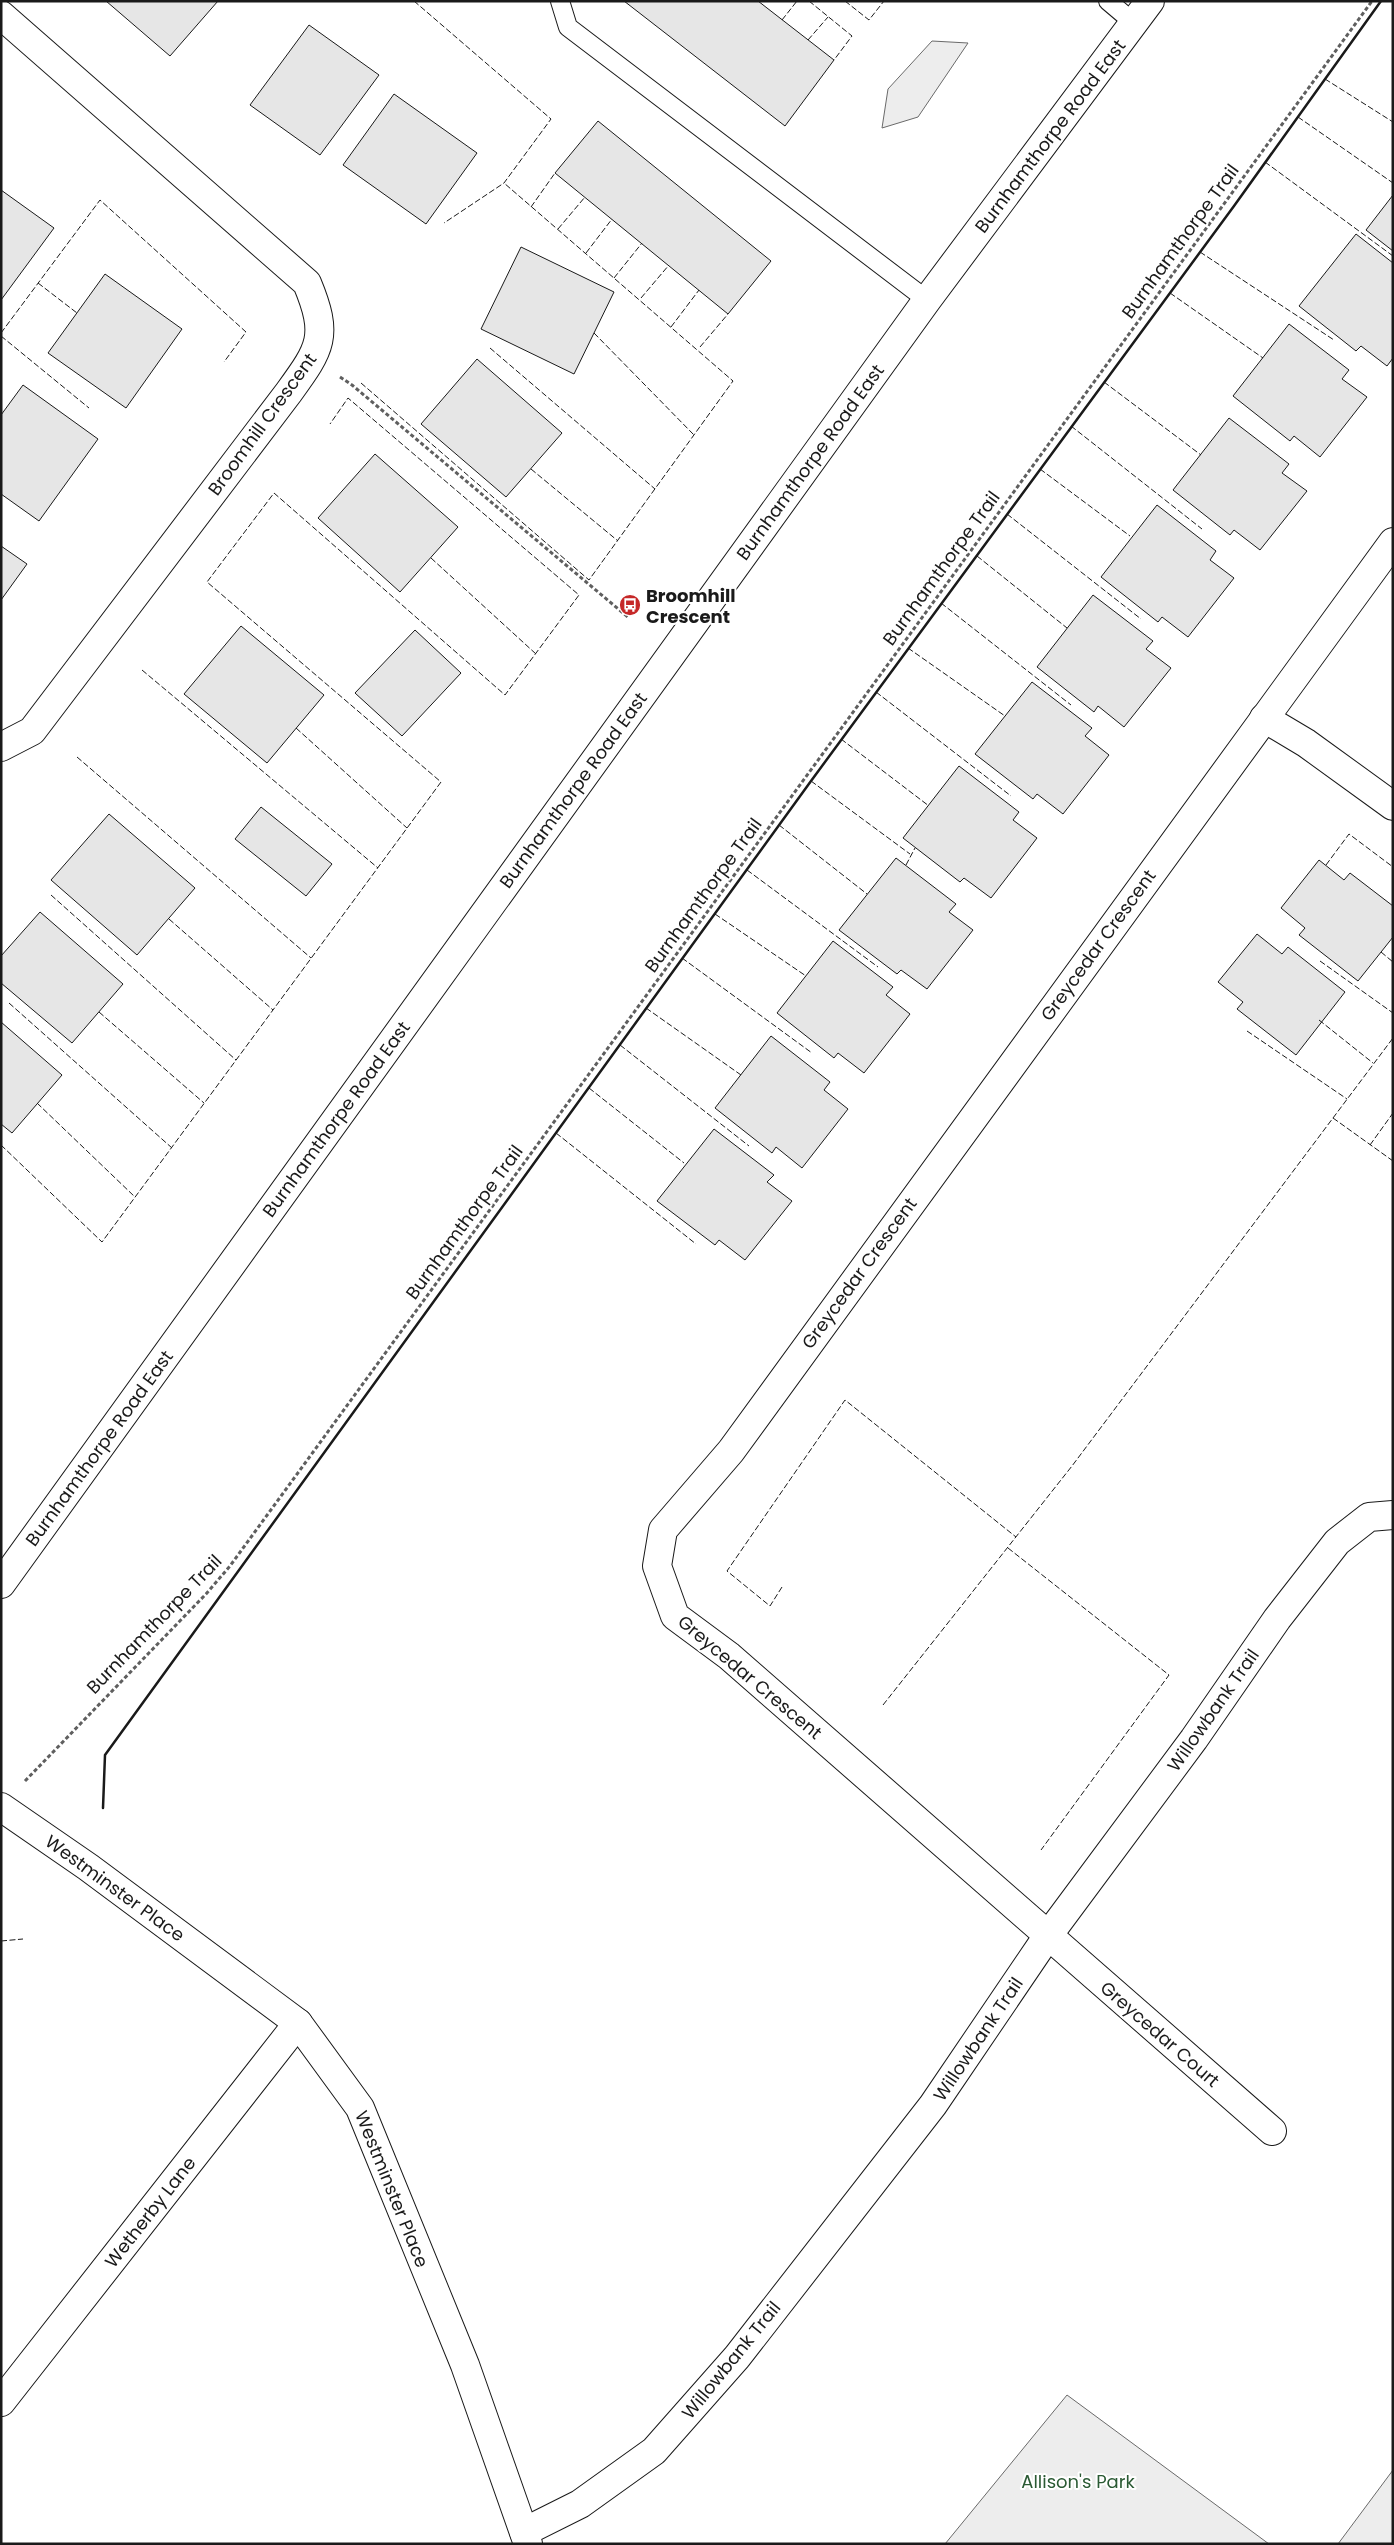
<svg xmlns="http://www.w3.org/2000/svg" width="1394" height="2545" font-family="Poppins,sans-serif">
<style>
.built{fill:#ededed;stroke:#6a6a6a}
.building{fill:#e6e6e6;stroke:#1a1a1a}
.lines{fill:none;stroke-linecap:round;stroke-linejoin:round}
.service-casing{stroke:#1a1a1a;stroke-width:20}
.minor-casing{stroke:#1a1a1a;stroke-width:30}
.secondary-casing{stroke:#1a1a1a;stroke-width:30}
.path{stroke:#5f5f5f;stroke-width:3;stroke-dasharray:4 2.5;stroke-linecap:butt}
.service{stroke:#fff;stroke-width:18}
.minor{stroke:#fff;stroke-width:28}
.secondary{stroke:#fff;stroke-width:28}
.fence{stroke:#1a1a1a;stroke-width:1;stroke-dasharray:6 2.5;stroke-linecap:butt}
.wall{stroke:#1a1a1a;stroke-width:2.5}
.labels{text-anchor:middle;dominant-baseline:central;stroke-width:4;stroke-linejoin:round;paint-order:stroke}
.street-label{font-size:18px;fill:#1a1a1a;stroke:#fff}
.poi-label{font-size:18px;font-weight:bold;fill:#1a1a1a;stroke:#fff;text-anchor:start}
.park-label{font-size:18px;fill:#2b5a34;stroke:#fff}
</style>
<rect width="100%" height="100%" fill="#fff"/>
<!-- built -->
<g class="built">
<path d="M 932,41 L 968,43 L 918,117 L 882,128 L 888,89 Z"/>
<path d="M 1067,2395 L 1269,2544 L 945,2544 Z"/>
<path d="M 1393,2470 L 1393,2544 L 1338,2544 Z"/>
</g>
<!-- building -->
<g class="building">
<path d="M 106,1 L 218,1 L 170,56 Z"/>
<path d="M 624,1 L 758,1 L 834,60 L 785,126 Z"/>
<path d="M 309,25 L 379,75 L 320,155 L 250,105 Z"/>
<path d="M 394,94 L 477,153 L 426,224 L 343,165 Z"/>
<path d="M 598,121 L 771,261 L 728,314 L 555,173 Z"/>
<path d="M 1,190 L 54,228 L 1,300 Z"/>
<path d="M 1393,195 L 1393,251 L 1366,230 Z"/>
<path d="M 1356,234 L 1393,263 L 1393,358 L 1387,366 L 1361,346 L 1356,351 L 1299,306 Z"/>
<path d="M 521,247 L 614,292 L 574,374 L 481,329 Z"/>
<path d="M 105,274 L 182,329 L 126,408 L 48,353 Z"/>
<path d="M 1289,324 L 1349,370 L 1342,379 L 1367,397 L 1320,457 L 1294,436 L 1290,441 L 1233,396 Z"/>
<path d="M 477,359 L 562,433 L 506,497 L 421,424 Z"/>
<path d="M 23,385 L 98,439 L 39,521 L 1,494 L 1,415 Z"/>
<path d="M 1229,418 L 1289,464 L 1282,473 L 1307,491 L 1260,550 L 1234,530 L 1230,535 L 1173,490 Z"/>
<path d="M 375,454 L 458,527 L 400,592 L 318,518 Z"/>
<path d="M 1157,505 L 1216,551 L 1210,560 L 1234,578 L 1188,637 L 1162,617 L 1158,622 L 1101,577 Z"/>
<path d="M 1,546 L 27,564 L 1,600 Z"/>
<path d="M 1093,595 L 1153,641 L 1146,649 L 1171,668 L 1124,727 L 1098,706 L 1094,712 L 1037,667 Z"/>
<path d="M 241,626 L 324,695 L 267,763 L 184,694 Z"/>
<path d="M 415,630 L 461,673 L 402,736 L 355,693 Z"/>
<path d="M 1032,682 L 1092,728 L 1085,736 L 1109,755 L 1063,814 L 1037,794 L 1033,799 L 975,754 Z"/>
<path d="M 959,766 L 1019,812 L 1013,820 L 1037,838 L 991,898 L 964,878 L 960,882 L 903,838 Z"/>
<path d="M 261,807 L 332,864 L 306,896 L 235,839 Z"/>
<path d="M 109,814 L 195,888 L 137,955 L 51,880 Z"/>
<path d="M 896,858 L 956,904 L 949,912 L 973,930 L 927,989 L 901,970 L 897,974 L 839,930 Z"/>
<path d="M 1319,860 L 1344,880 L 1350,873 L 1393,906 L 1393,937 L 1358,981 L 1299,935 L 1305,928 L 1281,908 Z"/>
<path d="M 40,912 L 123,984 L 72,1043 L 1,983 L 1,956 Z"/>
<path d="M 1257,934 L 1282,954 L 1288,947 L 1345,992 L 1296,1055 L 1237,1009 L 1243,1002 L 1218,982 Z"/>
<path d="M 833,941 L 893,987 L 886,995 L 910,1014 L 864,1073 L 838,1053 L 834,1058 L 777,1013 Z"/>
<path d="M 1,1022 L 62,1075 L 12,1133 L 1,1124 Z"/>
<path d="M 771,1036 L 830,1082 L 824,1090 L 848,1109 L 802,1168 L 776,1147 L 772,1153 L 715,1108 Z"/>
<path d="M 714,1129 L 774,1175 L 767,1182 L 792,1201 L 745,1260 L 719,1240 L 715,1245 L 657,1201 Z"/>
</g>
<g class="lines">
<!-- service casing -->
<g class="service-casing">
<g id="service">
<path d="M 560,1 L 568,27 L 927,300"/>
<path d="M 1108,1 L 1134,23"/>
</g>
</g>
<!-- minor casing -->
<g class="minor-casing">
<g id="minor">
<path d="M 1,15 L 307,283 C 329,336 321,348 289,392 L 32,731 L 1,747"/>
<path d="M 1264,718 L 1306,743 L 1393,806"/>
<path d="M 1,1807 L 88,1867 L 298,2023 L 360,2108 L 465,2365 L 528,2544"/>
<path d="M 1272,2131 L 729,1656 L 675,1616 L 657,1566 L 663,1530 L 731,1451 L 1393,542"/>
<path d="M 1,2402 L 298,2023"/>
<path d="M 524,2532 L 580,2504 L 654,2451 L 737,2357 L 933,2105 L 1047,1937 L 1194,1739 L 1277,1619 L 1337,1542 L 1369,1517 L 1393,1515"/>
</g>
</g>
<!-- secondary casing -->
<g class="secondary-casing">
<path id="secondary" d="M 1,1584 L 927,300 L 1150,1"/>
</g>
<!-- path -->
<g class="path">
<path d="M 340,377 L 352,385 L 629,618"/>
<path d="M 25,1781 L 206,1594 L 230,1566 L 1372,1"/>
</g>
<!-- service -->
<use href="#service" class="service"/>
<!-- minor -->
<use href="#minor" class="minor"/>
<!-- secondary -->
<use href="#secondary" class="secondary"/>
<!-- fence -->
<g class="fence">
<path d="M 414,1 L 551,119 L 504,183 L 444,223"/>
<path d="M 809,1 L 852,36 L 834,60"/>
<path d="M 845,1 L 869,20 L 884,1"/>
<path d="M 782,20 L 797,1"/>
<path d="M 808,40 L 828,17"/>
<path d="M 1325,79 L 1393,122"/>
<path d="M 1298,117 L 1393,183"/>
<path d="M 1265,162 L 1393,256"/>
<path d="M 531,207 L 555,173"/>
<path d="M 558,229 L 585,197"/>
<path d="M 1200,252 L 1334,340"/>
<path d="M 586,253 L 612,219"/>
<path d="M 614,278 L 642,243"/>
<path d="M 38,283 L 77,313"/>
<path d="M 1170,293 L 1263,358"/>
<path d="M 641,298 L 669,265"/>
<path d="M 671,327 L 699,290"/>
<path d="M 1,333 L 100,200 L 246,332 L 224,362"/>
<path d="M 594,333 L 694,435"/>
<path d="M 1,336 L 89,408"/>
<path d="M 700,347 L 728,314"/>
<path d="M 490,348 L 655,489"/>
<path d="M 1104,382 L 1201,455"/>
<path d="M 361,383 L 589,580 L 733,381 L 504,183"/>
<path d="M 1071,426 L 1202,529"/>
<path d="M 531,469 L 618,541"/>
<path d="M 1040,469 L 1130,536"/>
<path d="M 1007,514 L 1141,619"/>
<path d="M 977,556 L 1067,628"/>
<path d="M 431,558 L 536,654"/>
<path d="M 941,603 L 1071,705"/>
<path d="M 908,648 L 1005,716"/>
<path d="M 142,670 L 378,868"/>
<path d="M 876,692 L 1011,796"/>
<path d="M 296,728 L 407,828"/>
<path d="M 841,739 L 929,806"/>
<path d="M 77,757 L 311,958"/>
<path d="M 811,781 L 910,854"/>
<path d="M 779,825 L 867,894"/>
<path d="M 906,865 L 915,848"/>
<path d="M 1326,865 L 1349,834 L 1393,867"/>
<path d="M 747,870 L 878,967"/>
<path d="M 51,895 L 236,1060"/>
<path d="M 715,914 L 806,976"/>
<path d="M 169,919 L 273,1010"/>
<path d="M 1381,952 L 1393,962"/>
<path d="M 682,958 L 812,1053"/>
<path d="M 1320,961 L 1393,1013"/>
<path d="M 9,1003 L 172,1148"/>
<path d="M 646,1008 L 741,1075"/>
<path d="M 99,1012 L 204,1103"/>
<path d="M 1319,1020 L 1373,1063"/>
<path d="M 1247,1031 L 1347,1099"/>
<path d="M 620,1045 L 749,1146"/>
<path d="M 589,1088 L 684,1163"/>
<path d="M 37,1103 L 135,1197"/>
<path d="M 1333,1118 L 1393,1161"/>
<path d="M 556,1133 L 696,1244"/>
<path d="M 1,1145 L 102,1242 L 441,782 L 207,582 L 274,493 L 505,695 L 579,595 L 348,398 L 330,424"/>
<path d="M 1370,1145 L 1393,1113"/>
<path d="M 1008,1548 L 1169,1675 L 1041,1850"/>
<path d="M 782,1587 L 770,1606 L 727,1571 L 845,1400 L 1016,1537"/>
<path d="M 883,1705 L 1072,1466 L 1393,1038"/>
<path d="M 1,1941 L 23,1939"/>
</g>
<!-- wall -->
<path class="wall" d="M 103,1808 L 105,1755 L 811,781 L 1234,206 L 1381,1"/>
</g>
<!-- icons -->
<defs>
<g id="bus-disc" transform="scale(1.125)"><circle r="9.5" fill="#c62828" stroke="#fff"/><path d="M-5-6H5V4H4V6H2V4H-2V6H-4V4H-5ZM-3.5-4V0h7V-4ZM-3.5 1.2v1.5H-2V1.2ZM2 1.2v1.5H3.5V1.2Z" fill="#fff"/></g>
</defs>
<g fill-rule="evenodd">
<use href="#bus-disc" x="630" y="605"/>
</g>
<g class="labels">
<!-- street labels -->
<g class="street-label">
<text transform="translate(1050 136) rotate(-53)">Burnhamthorpe Road East</text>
<text transform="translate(1180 241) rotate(-54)">Burnhamthorpe Trail</text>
<text transform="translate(262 424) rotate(-54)">Broomhill Crescent</text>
<text transform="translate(810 462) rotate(-54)">Burnhamthorpe Road East</text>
<text transform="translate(941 568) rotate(-54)">Burnhamthorpe Trail</text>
<text transform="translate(573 790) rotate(-54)">Burnhamthorpe Road East</text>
<text transform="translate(703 895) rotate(-54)">Burnhamthorpe Trail</text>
<text transform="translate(1098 945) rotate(-54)">Greycedar Crescent</text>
<text transform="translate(336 1119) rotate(-54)">Burnhamthorpe Road East</text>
<text transform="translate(464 1222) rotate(-54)">Burnhamthorpe Trail</text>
<text transform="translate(859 1273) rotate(-54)">Greycedar Crescent</text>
<text transform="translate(99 1448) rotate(-54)">Burnhamthorpe Road East</text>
<text transform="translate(154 1624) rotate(-46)">Burnhamthorpe Trail</text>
<text transform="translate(750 1677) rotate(40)">Greycedar Crescent</text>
<text transform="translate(1213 1710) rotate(-55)">Willowbank Trail</text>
<text transform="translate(115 1888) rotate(36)">Westminster Place</text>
<text transform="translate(1160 2034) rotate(41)">Greycedar Court</text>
<text transform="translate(978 2039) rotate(-56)">Willowbank Trail</text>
<text transform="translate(392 2189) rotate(68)">Westminster Place</text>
<text transform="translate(150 2212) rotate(-52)">Wetherby Lane</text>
<text transform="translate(731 2360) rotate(-51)">Willowbank Trail</text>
</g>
<!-- poi labels -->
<g class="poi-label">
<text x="646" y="595">Broomhill<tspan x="646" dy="21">Crescent</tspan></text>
</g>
<!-- park labels -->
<g class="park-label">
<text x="1078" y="2481">Allison's Park</text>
</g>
</g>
<!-- border -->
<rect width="1394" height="2545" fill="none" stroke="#1a1a1a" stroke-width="5"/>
</svg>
